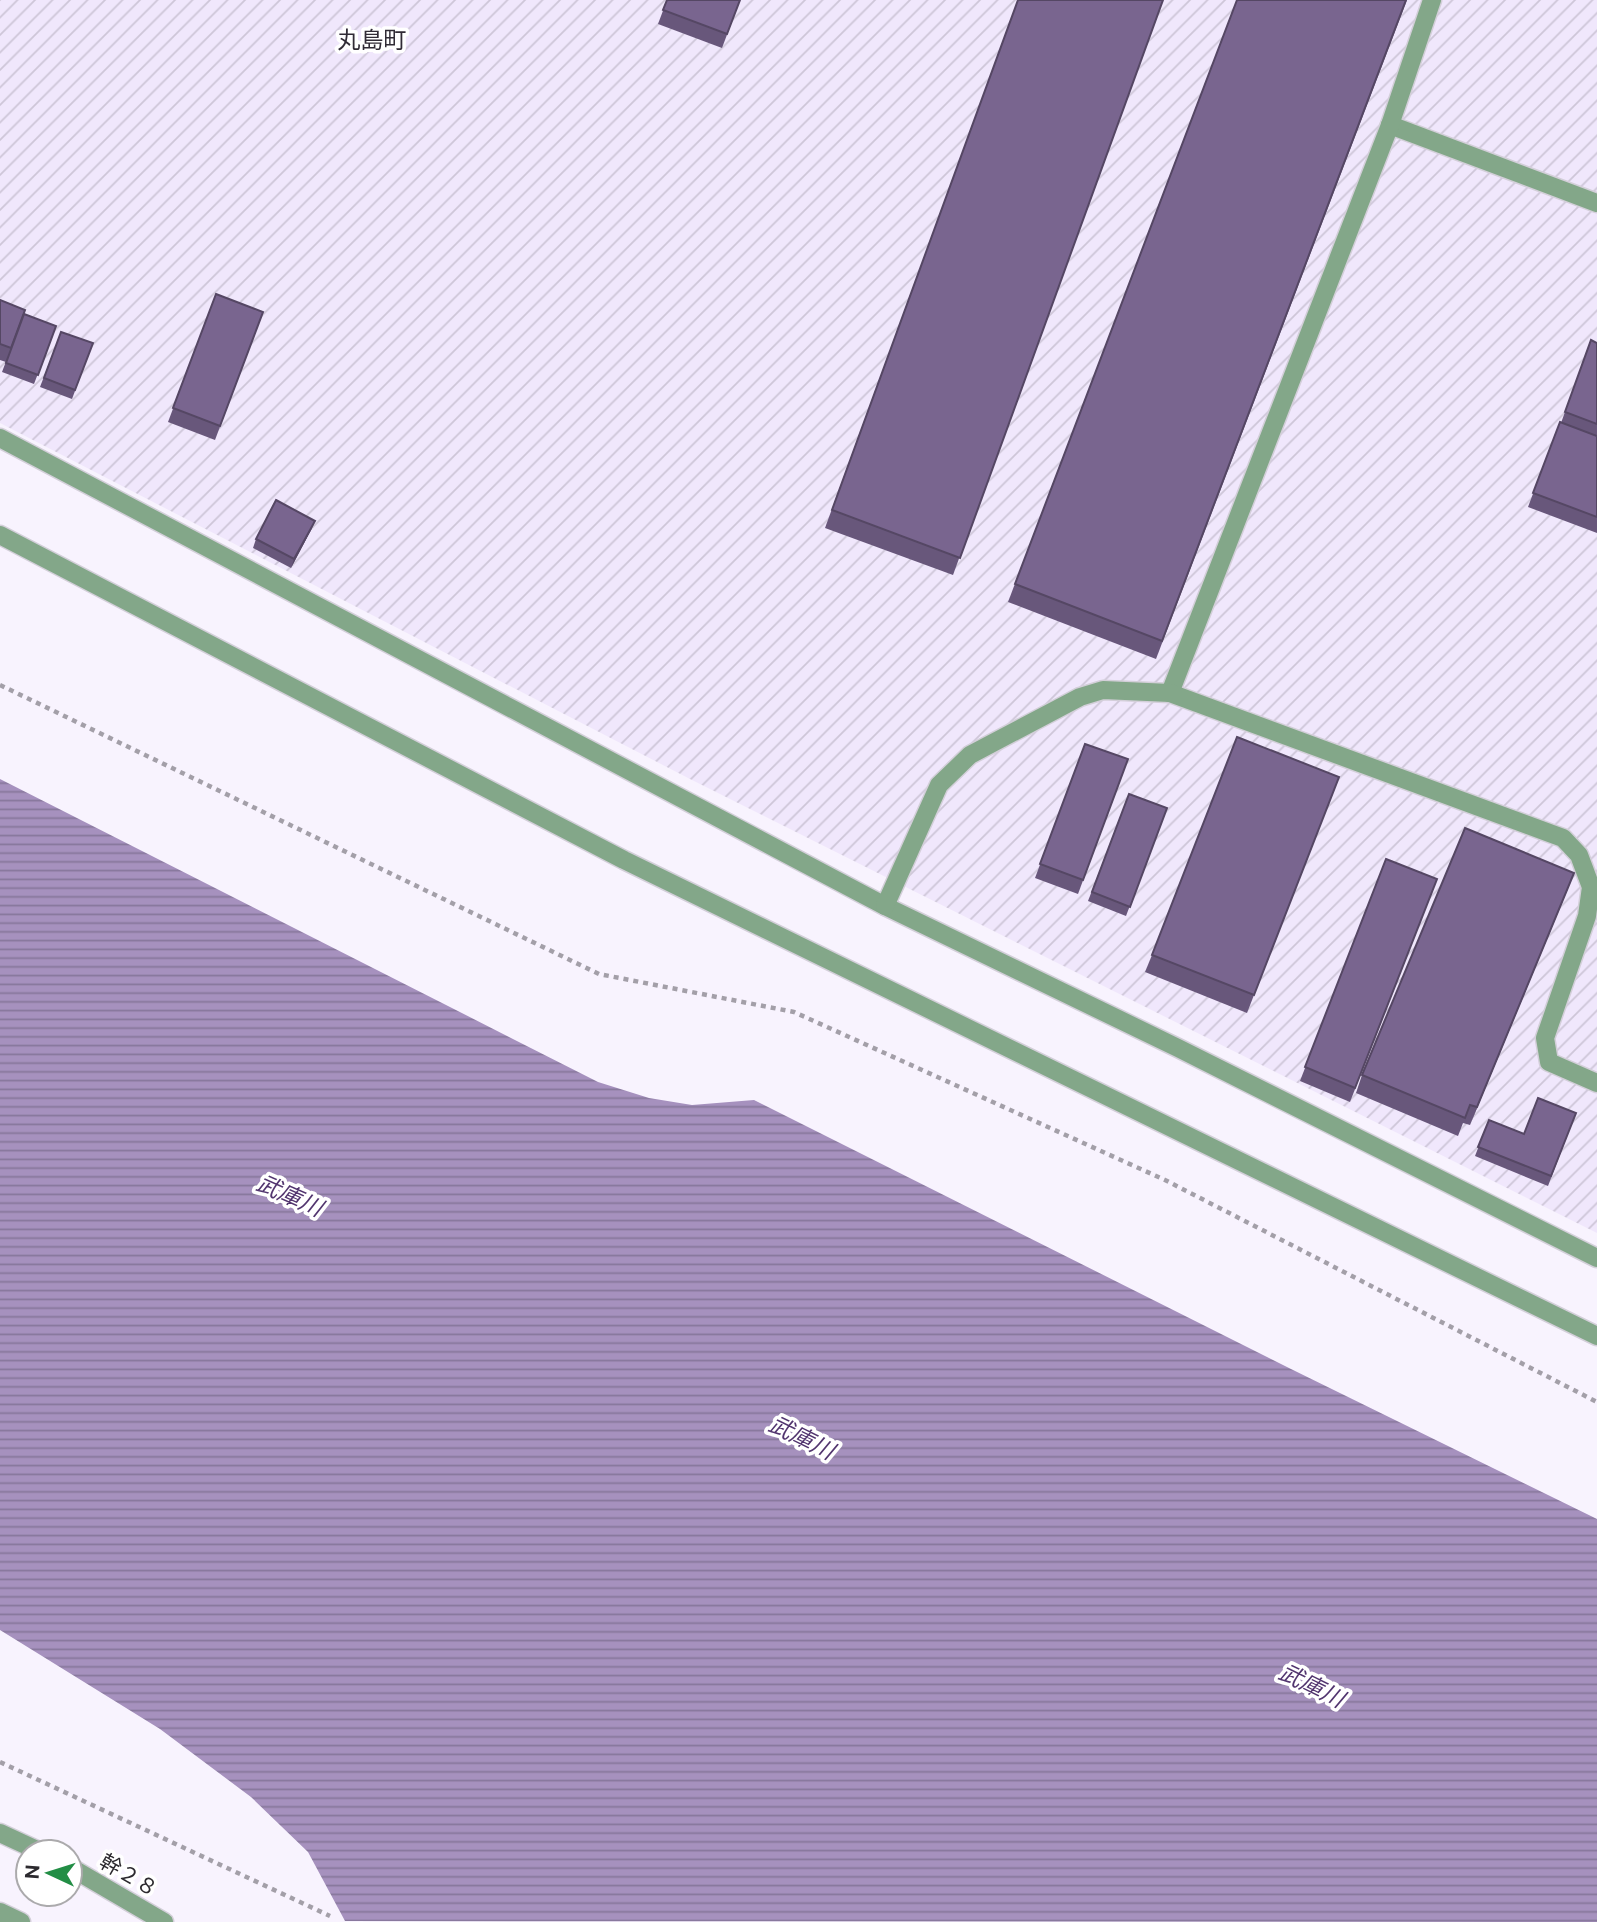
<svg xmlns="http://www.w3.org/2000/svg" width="1597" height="1922" font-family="'Public Sans','Noto Sans JP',sans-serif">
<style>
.industrial{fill:url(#industrial-furrows)}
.water{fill:url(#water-rules)}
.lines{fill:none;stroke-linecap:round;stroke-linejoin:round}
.minor-casing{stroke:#d3cfd9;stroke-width:21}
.path{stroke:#a39fa8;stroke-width:4.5;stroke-dasharray:5 5;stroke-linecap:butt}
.minor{stroke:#83a789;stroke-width:18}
.wall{fill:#68577b}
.shaded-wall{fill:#554764}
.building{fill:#79658f;stroke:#554764;stroke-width:2}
.labels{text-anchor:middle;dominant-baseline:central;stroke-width:7;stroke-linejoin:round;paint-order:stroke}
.street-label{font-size:21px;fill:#2c2a2f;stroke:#fff}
.neighbourhood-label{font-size:23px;fill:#302b35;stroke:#fff}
.water-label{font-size:23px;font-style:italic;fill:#52356f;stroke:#fff}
</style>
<defs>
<pattern id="industrial-furrows" width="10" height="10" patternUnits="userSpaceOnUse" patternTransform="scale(1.75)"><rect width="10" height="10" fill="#f0e7fc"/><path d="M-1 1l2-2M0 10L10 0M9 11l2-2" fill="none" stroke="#cec6d8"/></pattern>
<pattern id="water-rules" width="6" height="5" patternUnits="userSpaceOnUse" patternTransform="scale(1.75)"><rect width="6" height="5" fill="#a691be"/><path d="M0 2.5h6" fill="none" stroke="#87779b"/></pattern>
</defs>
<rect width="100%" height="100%" fill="#f8f3fe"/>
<!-- industrial -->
<path class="industrial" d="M 0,0 L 1597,0 L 1597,1233 L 690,779 L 0,423 Z"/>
<!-- water -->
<path class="water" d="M 0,779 L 598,1082 L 649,1098 L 692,1105 L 754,1100 L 1291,1369 L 1597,1519 L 1597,1922 L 345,1921 L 308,1852 L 251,1797 L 160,1729 L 0,1630 Z"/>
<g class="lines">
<!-- minor casing -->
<g class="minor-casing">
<g id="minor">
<path d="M 1390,125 L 1597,203"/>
<path d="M 0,438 L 885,906 L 1178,1048 L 1597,1258"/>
<path d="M 0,535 L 624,860 L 1597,1336"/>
<path d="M 1170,693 L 1390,125 L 1432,0"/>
<path d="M 885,906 L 939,785 L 970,755 L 1080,697 L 1103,690 L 1170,693 L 1563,838 L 1579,855 L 1591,887 L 1587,916 L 1545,1038 L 1549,1062 L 1597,1083"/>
<path d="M 0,1833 L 41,1852"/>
<path d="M 70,1867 L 164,1922"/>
<path d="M 0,1912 L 21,1922"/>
</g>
</g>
<!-- path -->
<g class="path">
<path d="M 0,685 L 599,974 L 794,1012 L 1165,1180 L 1597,1402"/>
<path d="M 0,1762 L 330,1916"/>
</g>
<!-- minor -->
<use href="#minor" class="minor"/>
</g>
<!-- wall -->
<g class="wall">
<path d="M 667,0 L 740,0 L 722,48 L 658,24 Z"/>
<path d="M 1018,0 L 1163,0 L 953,575 L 825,528 Z"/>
<path d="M 1237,0 L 1407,0 L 1156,659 L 1008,602 Z"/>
<path d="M 216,294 L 263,312 L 215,440 L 168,422 Z"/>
<path d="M 0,300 L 24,314 L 56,326 L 34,384 L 2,372 L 16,335 L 6,362 L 0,360 Z"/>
<path d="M 61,332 L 93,343 L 72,399 L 40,387 Z"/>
<path d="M 1591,340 L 1597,343 L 1597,533 L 1528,507 L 1560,422 L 1561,423 Z"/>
<path d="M 315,521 L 311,530 L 291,568 L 253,548 L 256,539 Z"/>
<path d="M 1085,744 L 1128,759 L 1078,894 L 1035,878 Z"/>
<path d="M 1339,777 L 1247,1013 L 1145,972 L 1152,955 Z"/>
<path d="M 1129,794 L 1167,808 L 1126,916 L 1088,901 Z"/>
<path d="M 1386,859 L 1437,879 L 1350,1102 L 1300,1081 Z"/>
<path d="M 1574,873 L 1470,1125 L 1463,1123 L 1458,1136 L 1356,1093 L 1362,1075 Z"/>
<path d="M 1576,1113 L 1548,1186 L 1475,1156 L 1489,1120 L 1524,1134 Z"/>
</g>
<!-- shaded-wall -->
<g class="shaded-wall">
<path d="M 315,521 L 311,530 L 291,568 L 294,559 Z"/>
<path d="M 1574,873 L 1567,891 L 1470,1125 L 1477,1107 Z"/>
</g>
<!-- building -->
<g class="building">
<path d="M 667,0 L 740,0 L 727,34 L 663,10 Z"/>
<path d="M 1018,0 L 1163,0 L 960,558 L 832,510 Z"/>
<path d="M 1237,0 L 1406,0 L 1162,641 L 1015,584 Z"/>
<path d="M 216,294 L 263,312 L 220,426 L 173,408 Z"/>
<path d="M 0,300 L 25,310 L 11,348 L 0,344 Z"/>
<path d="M 24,314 L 56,326 L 38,375 L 6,363 Z"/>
<path d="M 61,332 L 93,343 L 75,390 L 44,378 Z"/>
<path d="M 1591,340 L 1597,343 L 1597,424 L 1565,412 Z"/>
<path d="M 1560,422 L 1597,436 L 1597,517 L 1533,493 Z"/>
<path d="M 276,500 L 315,521 L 294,559 L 256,539 Z"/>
<path d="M 1237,737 L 1339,777 L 1254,995 L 1152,955 Z"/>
<path d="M 1085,744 L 1128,759 L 1083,880 L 1040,864 Z"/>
<path d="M 1129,794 L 1167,808 L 1130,907 L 1092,892 Z"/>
<path d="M 1465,828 L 1574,873 L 1477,1107 L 1470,1105 L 1465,1118 L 1362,1075 Z"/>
<path d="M 1386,859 L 1437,879 L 1355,1088 L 1305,1067 Z"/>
<path d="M 1538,1098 L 1576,1113 L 1551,1176 L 1478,1147 L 1489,1120 L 1524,1134 Z"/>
</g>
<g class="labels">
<!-- street labels -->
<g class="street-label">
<text transform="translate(129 1875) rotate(30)">幹２８</text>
</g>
<!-- neighbourhood labels -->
<g class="neighbourhood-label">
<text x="372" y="39">丸島町</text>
</g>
<!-- water labels -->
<g class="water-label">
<text transform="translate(290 1195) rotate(24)">武庫川</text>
<text transform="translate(802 1437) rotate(26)">武庫川</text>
<text transform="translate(1312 1685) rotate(26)">武庫川</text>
</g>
</g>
<!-- north arrow -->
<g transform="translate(49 1873) rotate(274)"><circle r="33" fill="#ffffff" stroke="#abaaac" stroke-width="2"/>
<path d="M0-5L12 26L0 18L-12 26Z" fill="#228e45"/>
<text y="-10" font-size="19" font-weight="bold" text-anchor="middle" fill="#2c2a2f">N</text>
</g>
</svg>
